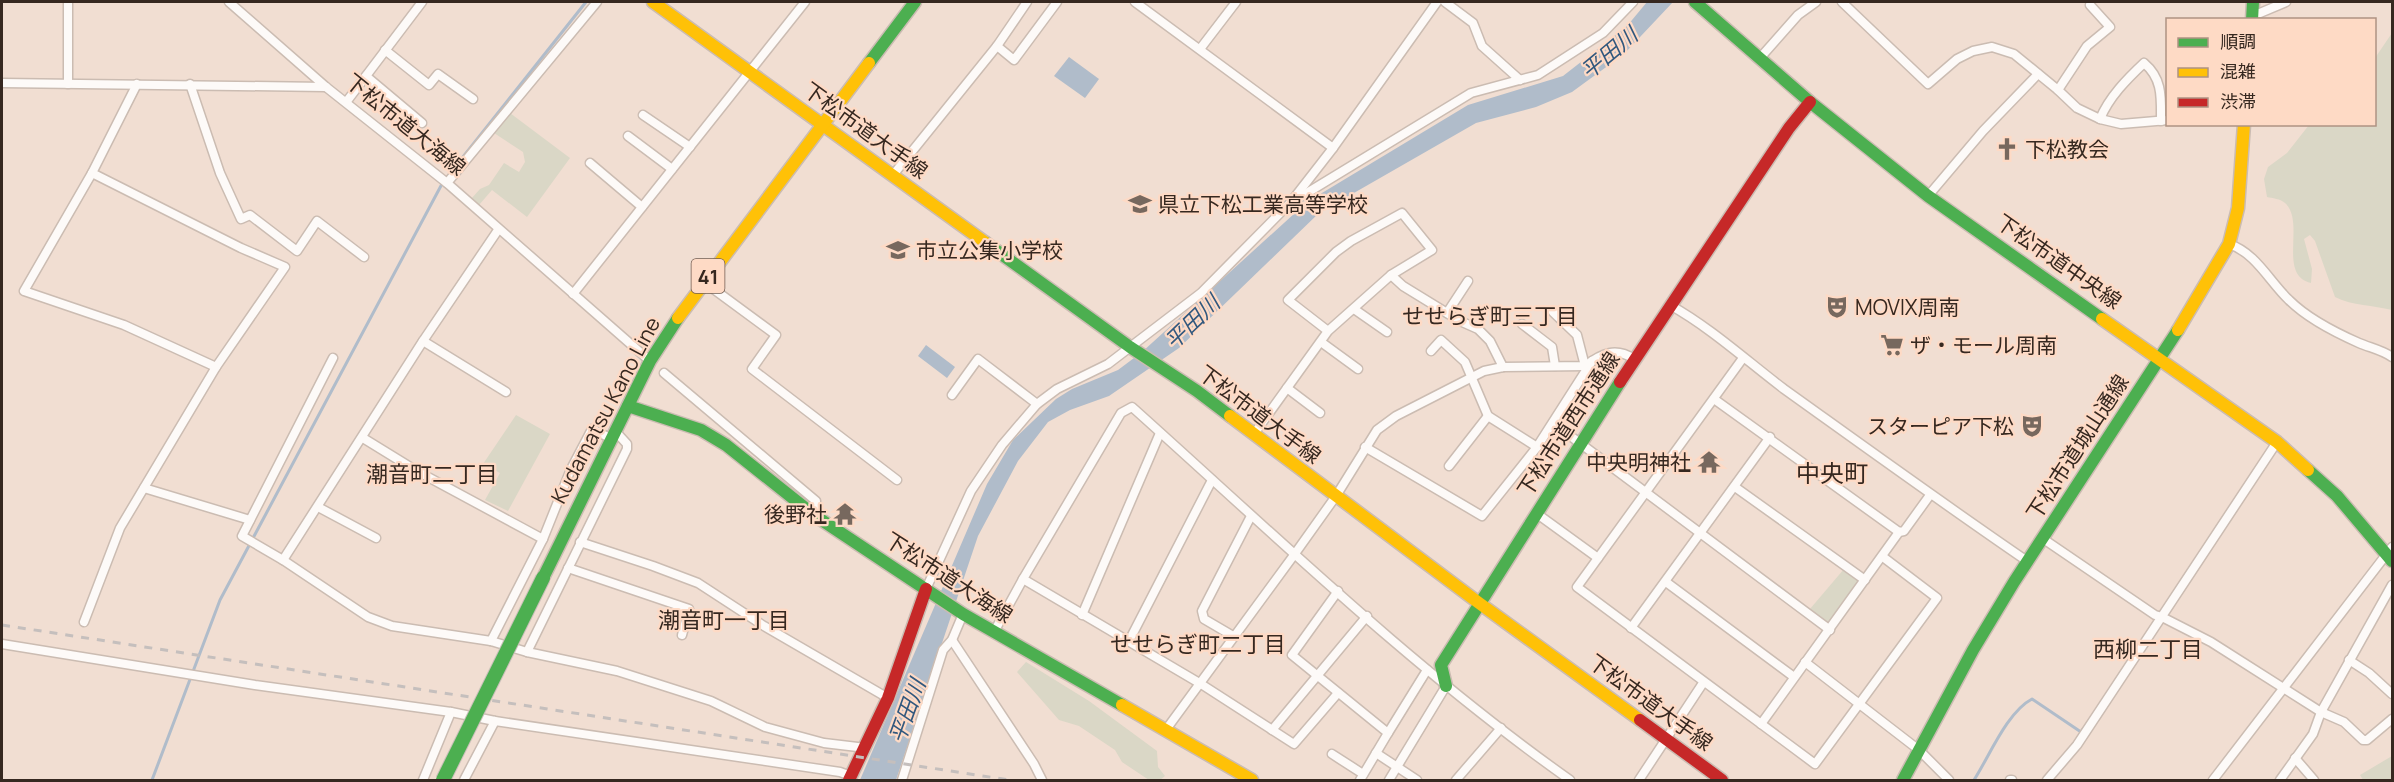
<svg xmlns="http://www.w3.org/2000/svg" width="2394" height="782" font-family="Manrope,'Noto Sans JP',sans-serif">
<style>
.green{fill:#dad7c6}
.water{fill:#b0bcca}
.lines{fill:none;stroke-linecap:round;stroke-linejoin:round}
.stream{stroke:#b0bcca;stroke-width:3}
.street-casing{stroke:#cbbcb2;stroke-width:11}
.fast-casing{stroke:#cbbcb2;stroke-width:15}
.slow-casing{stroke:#cbbcb2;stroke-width:15}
.jam-casing{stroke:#cbbcb2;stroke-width:15}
.street{stroke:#fdfaf8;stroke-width:8}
.fast{stroke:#4caf50;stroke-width:12}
.slow{stroke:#ffc107;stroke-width:12}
.jam{stroke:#c62828;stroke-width:12}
.rail{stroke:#c5bfbd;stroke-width:3;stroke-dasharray:8 8;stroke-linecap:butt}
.fast-bridge-casing{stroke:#cac0ba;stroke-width:16;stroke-linecap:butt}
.fast-bridge{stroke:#4caf50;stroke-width:14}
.labels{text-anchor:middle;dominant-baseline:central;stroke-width:4.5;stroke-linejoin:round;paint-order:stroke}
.shield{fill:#fedac5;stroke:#725d52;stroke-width:1.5}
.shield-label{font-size:20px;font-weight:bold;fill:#362820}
.street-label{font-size:21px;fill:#362820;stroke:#fedac5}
.poi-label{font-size:21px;fill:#362820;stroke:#fedac5;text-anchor:start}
.water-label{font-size:22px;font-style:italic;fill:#31587e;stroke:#fedac5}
.neighbourhood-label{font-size:22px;fill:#362820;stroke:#fedac5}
.quarter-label{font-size:24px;fill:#362820;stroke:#fedac5}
</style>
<rect width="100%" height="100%" fill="#f1ded2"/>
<!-- green -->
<g class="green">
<path d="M 2392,33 L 2392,310 C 2373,305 2353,306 2335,297 L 2315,241 L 2310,235 L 2304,239 L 2312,269 L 2311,283 C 2277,275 2306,222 2285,203 C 2281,199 2272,198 2267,197 L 2264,179 L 2268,167 L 2287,153 L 2309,125 L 2374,124 L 2375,58 Z"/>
<path d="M 510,113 L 570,158 L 527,217 L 492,190 L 479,205 L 471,199 L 480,189 L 489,185 L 504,163 L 519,172 L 525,162 L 523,152 L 494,133 Z"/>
<path d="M 516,415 L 550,434 L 508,511 L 485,500 L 500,473 L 483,464 Z"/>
<path d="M 1844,569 L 1859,581 L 1829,623 L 1810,609 Z"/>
<path d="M 1026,662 L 1089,701 L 1157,751 L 1158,767 L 1165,776 L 1160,780 L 1149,780 L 1122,762 L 1115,750 L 1079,726 L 1059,720 L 1017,672 Z"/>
<path d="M 2392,756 L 2392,780 L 2363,780 L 2360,775 Z"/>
</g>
<!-- water -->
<g class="water">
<path d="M 1647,2 L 1673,2 L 1624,54 L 1572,92 L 1536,107 L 1476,123 L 1319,213 L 1179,348 L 1109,396 L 1070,410 L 1048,422 L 1018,461 L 978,536 L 896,780 L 860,780 L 987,484 L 1013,440 L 1056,399 L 1072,389 L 1118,370 L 1142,352 L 1307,202 L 1468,105 L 1563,76 L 1627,26 Z"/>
<path d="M 1069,57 L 1099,79 L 1085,98 L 1054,76 Z"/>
<path d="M 926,345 L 955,367 L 947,378 L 918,356 Z"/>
</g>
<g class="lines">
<!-- stream -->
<g class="stream">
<path d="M 455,167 L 586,2"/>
<path d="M 152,780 L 220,600 L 443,182"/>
<path d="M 1974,780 C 1989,757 2007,712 2032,699 L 2081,732 L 2083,729"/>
</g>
<!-- street casing -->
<g class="street-casing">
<g id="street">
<path d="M 68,2 L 68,84"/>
<path d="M 229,2 L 326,87 L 447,183 L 650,361"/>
<path d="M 1135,2 L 1333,148"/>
<path d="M 1445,2 L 1473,23 L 1482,46 L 1520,80"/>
<path d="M 1842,2 L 1928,84 L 1957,59 L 1973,51 L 1992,47 L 2014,54 L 2058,90 L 2077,108 L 2100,119 L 2121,124 L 2168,120"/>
<path d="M 2252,13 L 2260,13 L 2286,2"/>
<path d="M 997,46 L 1014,60 L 1057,2"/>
<path d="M 1200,49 L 1236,2"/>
<path d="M 385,50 L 429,85 L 438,74 L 473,99"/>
<path d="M 1760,58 L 1798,15 L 1816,2"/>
<path d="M 366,76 L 422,123"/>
<path d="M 2,83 L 326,87"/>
<path d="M 137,84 L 92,173 L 24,291 L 124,325 L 216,367"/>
<path d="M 190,84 L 220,173 L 241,219 L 250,215 L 297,251 L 317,221 L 364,257"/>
<path d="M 2058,90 L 2087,46 L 2110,27 L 2090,5"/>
<path d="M 347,101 L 422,2"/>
<path d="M 643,115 L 690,147"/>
<path d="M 2100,119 C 2109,97 2127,79 2144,63 C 2163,79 2161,98 2161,121"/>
<path d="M 628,136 L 672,169"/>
<path d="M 590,163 L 642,207"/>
<path d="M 893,175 L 997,46 L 1027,2"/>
<path d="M 447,183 L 597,2"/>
<path d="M 1928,196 L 1983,131 L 2038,74"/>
<path d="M 1297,199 L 1471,93 L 1538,75 L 1603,33 L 1633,2"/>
<path d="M 2229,244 C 2256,253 2269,281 2289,300 C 2308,319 2334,332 2359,343 C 2371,348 2382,350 2392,357"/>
<path d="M 1391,275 L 1403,286 L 1460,321 L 1478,329 L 1490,341 L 1503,367"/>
<path d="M 704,282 L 776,335 L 752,369 L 897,480"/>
<path d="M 573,294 L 805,2"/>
<path d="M 1670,305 C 1711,328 1747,361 1784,389 C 1865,447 1945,505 2027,561"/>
<path d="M 1354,309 L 1387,332"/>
<path d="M 1553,312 L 1577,335 L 1585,366"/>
<path d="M 1447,313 L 1468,281"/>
<path d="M 1522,324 L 1552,347 L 1555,366"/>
<path d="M 423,341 L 506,392"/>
<path d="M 1321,342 L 1358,369"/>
<path d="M 1431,351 L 1441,340 L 1465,362 L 1488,416 L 1537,447"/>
<path d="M 333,358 L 242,536 L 283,560 L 368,617 L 392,626 L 491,641 L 527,652 L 617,671 L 711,701 L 765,727 L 824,743 L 866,748"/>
<path d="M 1743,358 L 1577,587 L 1815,764 L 1937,598 L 1883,557"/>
<path d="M 664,373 L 816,501 L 814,515"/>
<path d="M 1287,388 L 1320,413"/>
<path d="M 952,395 L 978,359 L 1037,404"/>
<path d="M 1714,399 L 1899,532"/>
<path d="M 1553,423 L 1830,630"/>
<path d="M 1254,434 L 1328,331 L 1391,275 L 1432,250 L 1402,213 L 1351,241 L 1336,252 L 1288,300 L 1328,331"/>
<path d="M 363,438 L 415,470 L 543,539"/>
<path d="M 1365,447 L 1482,516 L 1537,447 L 1592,361"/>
<path d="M 1449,466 L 1488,416"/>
<path d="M 1735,487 L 1865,580"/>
<path d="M 144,488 L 250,520"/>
<path d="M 318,507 L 376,538"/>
<path d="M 1536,513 L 1598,558"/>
<path d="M 2042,538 L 2155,615 L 2162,617 L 2211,642 L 2321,712 L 2344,722 L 2363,740 L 2367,740 L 2392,719"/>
<path d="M 580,542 L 653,566 L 698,583 L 764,626 L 888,698"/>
<path d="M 283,560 L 423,341 L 498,230"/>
<path d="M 568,568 L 689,609 L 682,635"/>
<path d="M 1666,582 L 1794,677"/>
<path d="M 926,589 L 971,491 L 1002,445 L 1037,404 L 1057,389 L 1108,364 L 1201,293 L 1291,202 L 1333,148 L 1437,2"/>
<path d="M 1338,591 L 1292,655 L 1388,733 L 1360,780"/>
<path d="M 1082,615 L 1160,433"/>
<path d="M 84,622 L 120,528 L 216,367 L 285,267 L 241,248 L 92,173"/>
<path d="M 1631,628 L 1770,437"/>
<path d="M 994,632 L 1023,579"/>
<path d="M 1233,636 L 1204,619 L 1202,611 L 1251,516"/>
<path d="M 952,640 L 1034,764 L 1042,780"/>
<path d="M 491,641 L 543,539 L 571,469 L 592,429 L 612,439"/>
<path d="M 1129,641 L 1212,480"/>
<path d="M 2,644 L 255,685 L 451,712 L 495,721 L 840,772 L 851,776"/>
<path d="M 527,652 L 627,449 L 627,444 L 616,432"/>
<path d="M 2349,660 L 2369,673 L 2392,694"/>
<path d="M 1805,662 L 1919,750 L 1949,780"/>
<path d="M 1338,693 L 1294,744 L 1201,684 L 1023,579 L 1121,413 L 1132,407 C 1275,535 1413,669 1570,780"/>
<path d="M 1761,724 L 1899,532 L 1904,531 L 1930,495"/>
<path d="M 1272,730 L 1367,616"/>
<path d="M 1165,731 L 1294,555 L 1336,496 L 1377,430 L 1396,416 L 1484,371 L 1503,367 L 1585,366 C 1602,353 1616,347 1634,359"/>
<path d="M 1388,733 L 1427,670"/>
<path d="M 1376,753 L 1417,780"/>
<path d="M 1332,754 L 1363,774"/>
<path d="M 2295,758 L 2314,780"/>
<path d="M 423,780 L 451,712"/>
<path d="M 464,780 L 495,721"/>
<path d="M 902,780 L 943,650 L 952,640 L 963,614"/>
<path d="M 1389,780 L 1446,686"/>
<path d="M 1456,780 L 1501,728"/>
<path d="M 1639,780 L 1703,683"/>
<path d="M 2010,780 L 2012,780"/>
<path d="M 2047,780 L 2077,745 L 2277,442"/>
<path d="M 2213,780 L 2392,547"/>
<path d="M 2280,780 L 2313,734 L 2321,712 L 2392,585"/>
</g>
</g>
<!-- fast casing -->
<g class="fast-casing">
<g id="fast">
<path d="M 1695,2 L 1810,102 L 1928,196 L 2102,319"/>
<path d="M 2252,20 L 2253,2"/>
<path d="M 869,63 L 915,2"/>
<path d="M 986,243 L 1130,347 L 1197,391 L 1230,416"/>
<path d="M 628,406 L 701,430 L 726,445 L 814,515 L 963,614 L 1122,705"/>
<path d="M 2308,470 L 2337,496 L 2392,561"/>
<path d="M 543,578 L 650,361 L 678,318"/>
<path d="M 1446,686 L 1441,665 L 1620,382"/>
<path d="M 1903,780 L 1973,650 L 2014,582 L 2178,330"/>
</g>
</g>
<!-- slow casing -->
<g class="slow-casing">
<g id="slow">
<path d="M 653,2 L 986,243"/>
<path d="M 678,318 L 869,63"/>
<path d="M 2102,319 L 2277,442 L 2308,470"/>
<path d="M 2178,330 L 2229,244 L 2238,208 L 2244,124"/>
<path d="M 1230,416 L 1479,603 L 1640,720"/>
<path d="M 1122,705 L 1252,780"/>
</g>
</g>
<!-- jam casing -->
<g class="jam-casing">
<g id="jam">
<path d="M 1620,382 L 1789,128 L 1810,102"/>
<path d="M 1640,720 L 1722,780"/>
<path d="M 849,780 L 888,698 L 926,589"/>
</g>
</g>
<!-- street -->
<use href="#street" class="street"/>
<!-- fast -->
<use href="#fast" class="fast"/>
<!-- slow -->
<use href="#slow" class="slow"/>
<!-- jam -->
<use href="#jam" class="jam"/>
<!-- rail -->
<path class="rail" d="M 2,625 L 1009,780"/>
<!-- fast-bridge casing -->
<g class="fast-bridge-casing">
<path id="fast-bridge" d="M 443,780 L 543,578"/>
</g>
<!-- fast-bridge -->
<use href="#fast-bridge" class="fast-bridge"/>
</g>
<!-- icons -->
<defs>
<g id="church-bare" transform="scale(1.8)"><path d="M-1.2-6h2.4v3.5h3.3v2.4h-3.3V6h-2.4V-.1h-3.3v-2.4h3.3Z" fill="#77685e" stroke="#fedac5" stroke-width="2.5" paint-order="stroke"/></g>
<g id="school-bare" transform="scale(1.8)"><path d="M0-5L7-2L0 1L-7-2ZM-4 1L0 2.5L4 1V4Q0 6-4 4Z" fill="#77685e" stroke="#fedac5" stroke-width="2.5" paint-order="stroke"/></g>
<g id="theatre-bare" transform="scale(1.8)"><path d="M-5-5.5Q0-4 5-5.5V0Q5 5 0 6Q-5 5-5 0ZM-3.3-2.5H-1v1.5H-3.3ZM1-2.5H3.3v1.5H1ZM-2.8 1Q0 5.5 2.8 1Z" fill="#77685e" stroke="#fedac5" stroke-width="2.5" paint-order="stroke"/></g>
<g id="supermarket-bare" transform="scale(1.8)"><path d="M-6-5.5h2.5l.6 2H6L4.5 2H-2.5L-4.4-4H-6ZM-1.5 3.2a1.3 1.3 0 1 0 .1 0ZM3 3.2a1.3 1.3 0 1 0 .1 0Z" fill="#77685e" stroke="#fedac5" stroke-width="2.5" paint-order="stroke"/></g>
<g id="temple-bare" transform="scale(1.8)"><path d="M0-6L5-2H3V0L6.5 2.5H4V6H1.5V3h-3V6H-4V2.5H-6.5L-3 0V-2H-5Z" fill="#77685e" stroke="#fedac5" stroke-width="2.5" paint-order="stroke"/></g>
</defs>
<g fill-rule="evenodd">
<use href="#church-bare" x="2007" y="149"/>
<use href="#school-bare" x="1140" y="204"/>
<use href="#school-bare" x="898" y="250"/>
<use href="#theatre-bare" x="1837" y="307"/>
<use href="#supermarket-bare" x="1892" y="345"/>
<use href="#theatre-bare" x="2032" y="426"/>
<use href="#temple-bare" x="1709" y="462"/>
<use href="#temple-bare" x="845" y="514"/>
</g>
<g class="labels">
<!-- shield labels -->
<rect class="shield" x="691.5" y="259" width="33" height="34" rx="4.5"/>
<g class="shield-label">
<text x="708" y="276">41</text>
</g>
<!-- street labels -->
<g class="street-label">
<text transform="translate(406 124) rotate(39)">下松市道大海線</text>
<text transform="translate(866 130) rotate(36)">下松市道大手線</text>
<text transform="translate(2059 261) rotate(35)">下松市道中央線</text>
<text transform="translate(605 410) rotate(-62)">Kudamatsu Kano Line</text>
<text transform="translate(1260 414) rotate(37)">下松市道大手線</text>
<text transform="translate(1568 424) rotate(-57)">下松市道西市通線</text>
<text transform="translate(2077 447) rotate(-57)">下松市道城山通線</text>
<text transform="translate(949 577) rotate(33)">下松市道大海線</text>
<text transform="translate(1651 702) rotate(36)">下松市道大手線</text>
</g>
<!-- poi labels -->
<g class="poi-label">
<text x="2025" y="149">下松教会</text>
<text x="1158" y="204">県立下松工業高等学校</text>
<text x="916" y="250">市立公集小学校</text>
<text x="1855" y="307">MOVIX周南</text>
<text x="1910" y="345">ザ・モール周南</text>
<text x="2014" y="426" text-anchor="end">スターピア下松</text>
<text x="1691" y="462" text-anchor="end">中央明神社</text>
<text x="827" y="514" text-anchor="end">後野社</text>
</g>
<!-- water labels -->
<g class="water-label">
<text transform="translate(1609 53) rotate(-40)">平田川</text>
<text transform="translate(1192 322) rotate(-44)">平田川</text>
<text transform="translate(907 711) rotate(-70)">平田川</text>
</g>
<!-- neighbourhood labels -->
<g class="neighbourhood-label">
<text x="1490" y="316">せせらぎ町三丁目</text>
<text x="432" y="474">潮音町二丁目</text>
<text x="724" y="620">潮音町一丁目</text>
<text x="1198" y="644">せせらぎ町二丁目</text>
<text x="2148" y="649">西柳二丁目</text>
</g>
<!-- quarter labels -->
<g class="quarter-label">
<text x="1832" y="472">中央町</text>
</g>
</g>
<!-- border -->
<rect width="2394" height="782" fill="none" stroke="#362820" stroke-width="6"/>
<!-- legend -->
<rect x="2166" y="18" width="210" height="108" fill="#fedac5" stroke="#ae9383" stroke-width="1.5"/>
<rect x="2178" y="38" width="30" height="9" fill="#4caf50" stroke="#ae9383" stroke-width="1.5"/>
<text x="2220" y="48" font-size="18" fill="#362820">順調</text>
<rect x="2178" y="68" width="30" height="9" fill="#ffc107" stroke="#ae9383" stroke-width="1.5"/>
<text x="2220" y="78" font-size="18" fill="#362820">混雑</text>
<rect x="2178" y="98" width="30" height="9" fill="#c62828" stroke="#ae9383" stroke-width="1.5"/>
<text x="2220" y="108" font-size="18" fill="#362820">渋滞</text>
</svg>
